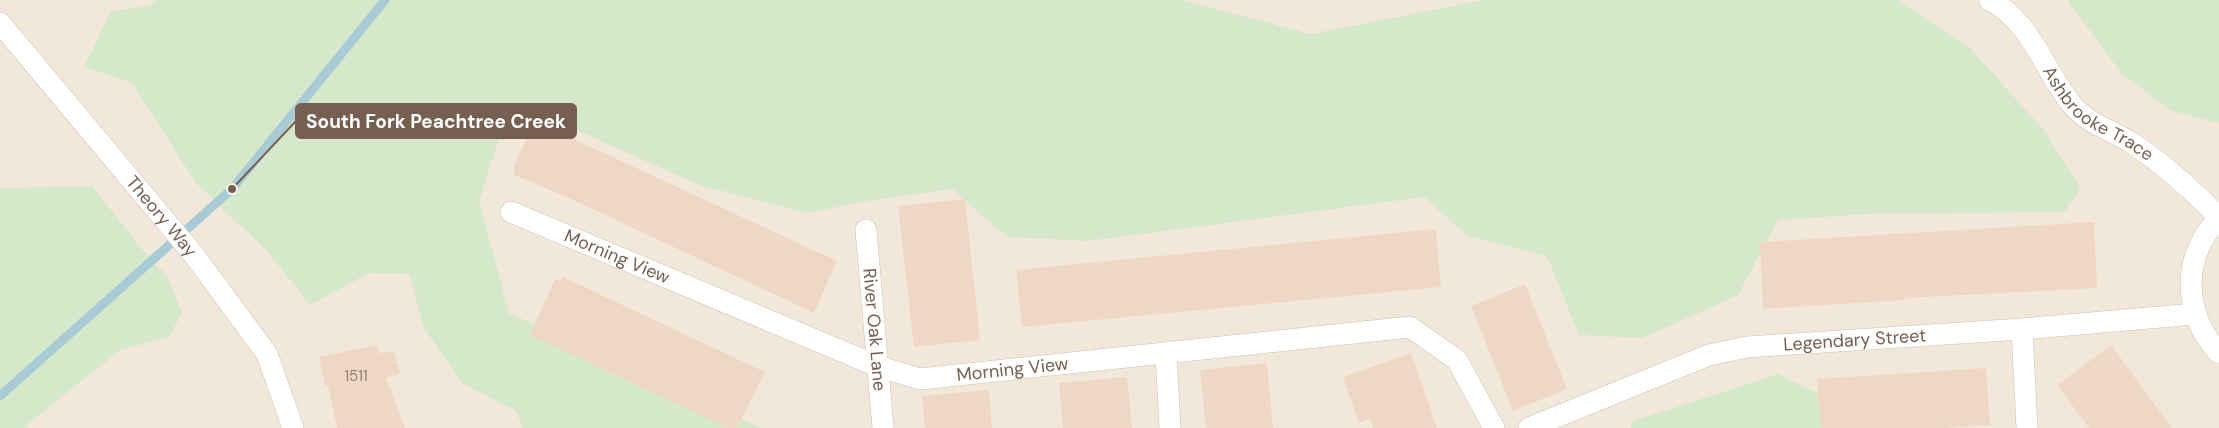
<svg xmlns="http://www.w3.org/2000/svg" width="2219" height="428" font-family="'DM Sans',sans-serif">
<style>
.residential{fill:#f2e8da}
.green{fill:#d5e8ca}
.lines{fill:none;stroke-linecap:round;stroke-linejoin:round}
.stream{stroke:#a8cbd5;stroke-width:9}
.building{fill:#eed8c5}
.minor-casing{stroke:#cdbfb1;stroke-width:22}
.minor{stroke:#fff;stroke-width:21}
.labels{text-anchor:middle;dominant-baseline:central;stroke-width:4;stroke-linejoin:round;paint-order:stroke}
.number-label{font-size:15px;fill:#937d6d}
.street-label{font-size:18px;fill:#755f50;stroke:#fefaf1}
.leader{fill:none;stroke:#755f50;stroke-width:2}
.callout-dot{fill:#755f50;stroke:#fefaf1;stroke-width:2}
.callout{fill:#755f50;stroke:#755f50;stroke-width:2}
.callout-label{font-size:19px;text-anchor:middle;font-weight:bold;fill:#fff}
</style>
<rect width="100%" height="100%" fill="#fbf6eb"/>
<!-- residential -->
<rect class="residential" x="0" y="0" width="2219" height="428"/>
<!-- green -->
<g class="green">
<path d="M 155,0 L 1182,0 L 1311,34 L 1484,0 L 1899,0 L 1970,48 L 2044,130 L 2081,189 L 2064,212 L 1868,214 L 1778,220 L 1738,295 L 1643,338 L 1579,335 L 1547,256 L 1468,236 L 1424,197 L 1088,241 L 1007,237 L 952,189 L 873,200 L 808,213 L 699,185 L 561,123 L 499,138 L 479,201 L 509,313 L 761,428 L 523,428 L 516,411 L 462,383 L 424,328 L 409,274 L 369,273 L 310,305 L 266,250 L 196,183 L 132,83 L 84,67 L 111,11 L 150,6 Z"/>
<path d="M 2067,0 L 2219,0 L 2219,123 L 2172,111 L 2122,74 Z"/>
<path d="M 92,186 L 142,249 L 168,277 L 182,313 L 169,337 L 120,350 L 23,428 L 0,428 L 0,188 Z"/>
<path d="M 1778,374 L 1863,416 L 1876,428 L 1631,428 L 1631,422 Z"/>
</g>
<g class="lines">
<!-- stream -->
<path class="stream" d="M 0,396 L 232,189 L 385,0"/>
</g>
<!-- building -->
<g class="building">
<path d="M 535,121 L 837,261 L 814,313 L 569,198 L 514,175 L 515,164 Z"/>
<path d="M 965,199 L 980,340 L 914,347 L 898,206 Z"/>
<path d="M 2094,222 L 2097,288 L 1905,298 L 1905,300 L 1763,309 L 1760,242 Z"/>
<path d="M 1436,229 L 1441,287 L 1022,327 L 1016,270 Z"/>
<path d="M 563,277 L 765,372 L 737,428 L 728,428 L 530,335 L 555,279 L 561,281 Z"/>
<path d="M 1525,284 L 1567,389 L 1513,411 L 1471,306 Z"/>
<path d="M 377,345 L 379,353 L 394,351 L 400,374 L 386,378 L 405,428 L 337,428 L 328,385 L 325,386 L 319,357 Z"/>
<path d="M 2111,345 L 2172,428 L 2089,428 L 2057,385 Z"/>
<path d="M 1411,353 L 1437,428 L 1373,428 L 1370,419 L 1359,423 L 1343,377 Z"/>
<path d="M 1267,363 L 1273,428 L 1206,428 L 1200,370 Z"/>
<path d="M 1986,368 L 1990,425 L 1944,428 L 1821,428 L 1817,379 Z"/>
<path d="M 1127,377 L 1132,428 L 1063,428 L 1059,383 Z"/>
<path d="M 989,390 L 992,428 L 925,428 L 922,396 Z"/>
</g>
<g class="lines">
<!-- minor casing -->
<g class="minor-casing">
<g id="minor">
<path id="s1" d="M 1990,0 C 2034,24 2043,71 2074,107 C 2089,124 2113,131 2132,143 C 2164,164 2192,190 2219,217"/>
<path id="s2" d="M 0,23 L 194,255 L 267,354 L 293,428"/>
<path id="s3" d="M 511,212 L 877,366 L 920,379 L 1410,327 L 1457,360 L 1494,428"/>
<path d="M 2219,218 C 2214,224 2207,231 2203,239 C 2182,277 2190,322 2219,353"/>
<path id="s4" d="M 866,230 L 883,428"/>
<path d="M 2022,329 L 2027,428"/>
<path d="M 1166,353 L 1170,428"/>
<path id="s5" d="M 1529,428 L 1709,355 L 1747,347 L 2022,329 L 2195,314"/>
</g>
</g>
<!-- minor -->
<use href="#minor" class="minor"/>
</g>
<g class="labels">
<!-- number labels -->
<g class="number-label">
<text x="356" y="376">1511</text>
</g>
<!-- street labels -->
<g class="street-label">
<text stroke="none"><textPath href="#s1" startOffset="160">Ashbrooke Trace</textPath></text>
<text stroke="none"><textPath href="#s2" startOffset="252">Theory Way</textPath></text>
<text stroke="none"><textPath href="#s3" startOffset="115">Morning View</textPath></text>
<text stroke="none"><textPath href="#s4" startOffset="100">River Oak Lane</textPath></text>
<text stroke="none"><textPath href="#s5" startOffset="341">Legendary Street</textPath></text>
<text stroke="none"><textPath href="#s3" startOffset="535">Morning View</textPath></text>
</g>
</g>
<!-- callouts -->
<path class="leader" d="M232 189L296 121"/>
<circle class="callout-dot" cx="232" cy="189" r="5"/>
<rect class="callout" x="296" y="104" width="280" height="34" rx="5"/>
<g class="callout-label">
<text x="436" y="128">South Fork Peachtree Creek</text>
</g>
</svg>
